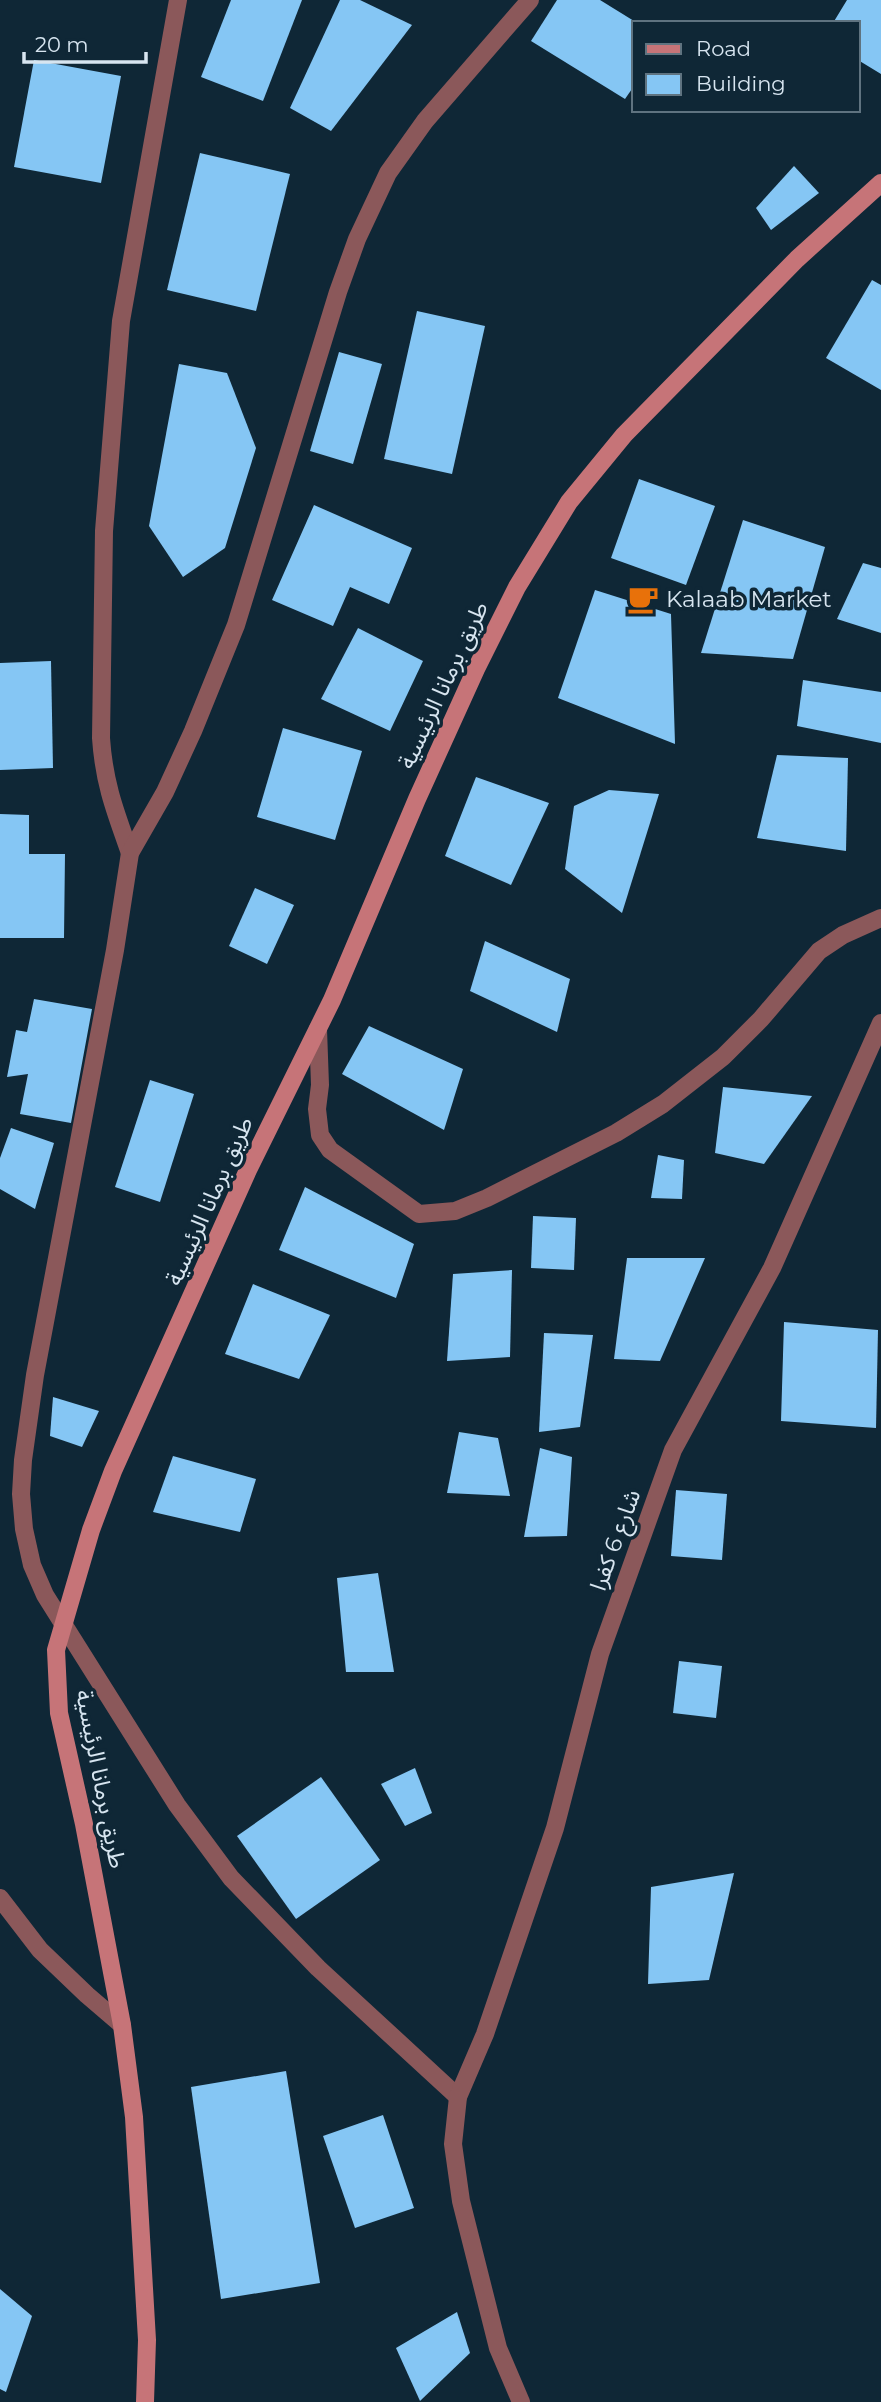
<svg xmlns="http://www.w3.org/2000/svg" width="881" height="2402" font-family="Montserrat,'Noto Sans Arabic',sans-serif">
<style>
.building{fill:#85c6f4}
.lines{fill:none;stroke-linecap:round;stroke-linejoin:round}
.minor{stroke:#8b585a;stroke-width:18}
.tertiary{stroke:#8b585a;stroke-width:18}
.secondary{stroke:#c67478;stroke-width:18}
.labels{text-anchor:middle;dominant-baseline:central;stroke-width:7;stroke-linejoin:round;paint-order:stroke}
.poi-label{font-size:23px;fill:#d7e5f0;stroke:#0f2736;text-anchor:start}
.street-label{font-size:23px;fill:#d7e5f0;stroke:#0f2736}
</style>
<rect width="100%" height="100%" fill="#0f2736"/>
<!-- building -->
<g class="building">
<path d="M 231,0 L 302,0 L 263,101 L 201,77 Z"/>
<path d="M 340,0 L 360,0 L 412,25 L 331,131 L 290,108 Z"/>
<path d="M 557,0 L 600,0 L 634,21 L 634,86 L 625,99 L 531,41 Z"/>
<path d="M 847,0 L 881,0 L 881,74 L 858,60 L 858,23 L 833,23 Z"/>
<path d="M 34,60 L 121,76 L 101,183 L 14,167 Z"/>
<path d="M 200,153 L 290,174 L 256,311 L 167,290 Z"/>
<path d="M 794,166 L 819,193 L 771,230 L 756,208 Z"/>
<path d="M 872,280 L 881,285 L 881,390 L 826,358 Z"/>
<path d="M 417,311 L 485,326 L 452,474 L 384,459 Z"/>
<path d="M 339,352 L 382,364 L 353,464 L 310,451 Z"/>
<path d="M 179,364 L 227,373 L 256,448 L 225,548 L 183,577 L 149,526 Z"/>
<path d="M 639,479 L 715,506 L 686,585 L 611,558 Z"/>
<path d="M 314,505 L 412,548 L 389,604 L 350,587 L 333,626 L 272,600 Z"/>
<path d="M 743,520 L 825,547 L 793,659 L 701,653 Z"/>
<path d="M 863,563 L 881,568 L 881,633 L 837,619 Z"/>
<path d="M 595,590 L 671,614 L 675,744 L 558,698 Z"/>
<path d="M 358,628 L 423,661 L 390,731 L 321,699 Z"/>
<path d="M 51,661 L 53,768 L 0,770 L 0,663 Z"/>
<path d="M 803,680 L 881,692 L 881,743 L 797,726 Z"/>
<path d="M 283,728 L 362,751 L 335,840 L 257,817 Z"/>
<path d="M 777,755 L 848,758 L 846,851 L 757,838 Z"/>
<path d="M 476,777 L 549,803 L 511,885 L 445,856 Z"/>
<path d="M 609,790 L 659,794 L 622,913 L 565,869 L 574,806 Z"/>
<path d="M 0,814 L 29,815 L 29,854 L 65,854 L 64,938 L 0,938 Z"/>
<path d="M 255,888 L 294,905 L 267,964 L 229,946 Z"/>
<path d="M 485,941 L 570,979 L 557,1032 L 470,991 Z"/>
<path d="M 34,999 L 92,1009 L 71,1123 L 20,1114 L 28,1074 L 7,1077 L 16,1030 L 27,1032 Z"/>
<path d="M 369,1026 L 463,1069 L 444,1130 L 342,1074 Z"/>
<path d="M 150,1080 L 194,1094 L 160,1202 L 115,1187 Z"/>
<path d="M 723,1087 L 812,1096 L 764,1164 L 715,1153 Z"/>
<path d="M 11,1128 L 54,1143 L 35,1209 L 0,1189 L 0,1158 Z"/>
<path d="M 658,1155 L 684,1160 L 682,1199 L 651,1198 Z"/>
<path d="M 305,1187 L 414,1244 L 396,1298 L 279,1250 Z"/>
<path d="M 533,1216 L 576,1218 L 574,1270 L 531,1268 Z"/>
<path d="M 627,1258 L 705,1258 L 660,1361 L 614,1359 Z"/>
<path d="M 512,1270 L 510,1357 L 447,1361 L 453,1274 Z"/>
<path d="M 253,1284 L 330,1315 L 299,1379 L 225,1354 Z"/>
<path d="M 784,1322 L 878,1330 L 876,1428 L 781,1421 Z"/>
<path d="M 544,1333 L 593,1335 L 580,1427 L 539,1432 Z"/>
<path d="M 53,1397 L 99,1411 L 82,1447 L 50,1436 Z"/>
<path d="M 459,1432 L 498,1438 L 510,1496 L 447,1493 Z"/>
<path d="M 540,1448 L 572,1457 L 567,1536 L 524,1537 Z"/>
<path d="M 173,1456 L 256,1479 L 240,1532 L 153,1512 Z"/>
<path d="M 676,1490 L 727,1494 L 722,1560 L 671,1556 Z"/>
<path d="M 378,1573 L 394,1672 L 346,1672 L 337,1578 Z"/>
<path d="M 679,1661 L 722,1666 L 716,1718 L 673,1713 Z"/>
<path d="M 415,1768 L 432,1813 L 405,1826 L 381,1784 Z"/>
<path d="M 321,1777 L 380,1860 L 296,1919 L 237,1836 Z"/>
<path d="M 734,1873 L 709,1980 L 648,1984 L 651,1887 Z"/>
<path d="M 286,2071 L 320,2283 L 221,2299 L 191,2087 Z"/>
<path d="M 383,2115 L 414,2208 L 355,2228 L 323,2136 Z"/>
<path d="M 0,2289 L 32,2316 L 6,2392 L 0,2389 Z"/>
<path d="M 457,2312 L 470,2353 L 420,2401 L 396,2348 Z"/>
</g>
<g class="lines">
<!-- minor -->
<g class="minor">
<path d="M 130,853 C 115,811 104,783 101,738 L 104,531 L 121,321 L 178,0"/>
<path d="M 318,1029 L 320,1085 L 317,1109 L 320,1135 L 330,1150 L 419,1214 L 455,1211 L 487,1198 L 616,1133 L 663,1104 L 723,1057 L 761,1019 L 819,951 L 843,935 L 881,918"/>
<path d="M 458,2097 L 318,1968 L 231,1878 L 177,1805 L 45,1595 L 32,1565 L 24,1529 L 21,1494 L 23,1460 L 35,1375 L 115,950 L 130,853 L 165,792 L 193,731 L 236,625 L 338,292 L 357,239 L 388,173 L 425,121 L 530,0"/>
<path d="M 521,2402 L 498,2348 L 461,2201 L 453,2144 L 458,2097 L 485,2034 L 555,1828 L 600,1654 L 673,1450 L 772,1268 L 881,1023"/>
</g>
<!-- tertiary -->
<path class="tertiary" d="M 0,1898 L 40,1950 L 87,1995 L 122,2025"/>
<!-- secondary -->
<path class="secondary" d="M 145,2402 L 147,2340 L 134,2117 L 122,2025 L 84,1824 L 59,1713 L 56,1650 L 91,1530 L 113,1471 L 248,1170 L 332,1000 L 417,799 L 476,669 L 517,587 L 569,502 L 624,435 L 797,259 L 881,183"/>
</g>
<!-- icons -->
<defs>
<g id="cafe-bare" transform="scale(2.415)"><path d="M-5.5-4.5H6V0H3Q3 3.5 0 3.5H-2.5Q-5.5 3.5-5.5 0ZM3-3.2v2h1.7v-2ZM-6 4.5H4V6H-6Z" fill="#e8710a" stroke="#0f2736" stroke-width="2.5" paint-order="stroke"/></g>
</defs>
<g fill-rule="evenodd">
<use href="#cafe-bare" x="643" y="599"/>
</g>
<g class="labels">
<!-- poi labels -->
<g class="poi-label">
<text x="666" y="599">Kalaab Market</text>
</g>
<!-- street labels -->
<g class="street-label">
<text transform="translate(443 685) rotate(-65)">طريق برمانا الرئيسية</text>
<text transform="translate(209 1201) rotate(-66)">طريق برمانا الرئيسية</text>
<text transform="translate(615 1540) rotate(-70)">شارع 6 كفرا</text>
<text transform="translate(101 1779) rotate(79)">طريق برمانا الرئيسية</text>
</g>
</g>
<!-- legend -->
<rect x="632" y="21" width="228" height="91" fill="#0f2736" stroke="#5f7380" stroke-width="2"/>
<rect x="646" y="44" width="35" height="10" fill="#c67478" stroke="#5f7380" stroke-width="2"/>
<text x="696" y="56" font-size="21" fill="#d7e5f0">Road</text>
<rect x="646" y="74" width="35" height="21" fill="#85c6f4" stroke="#5f7380" stroke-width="2"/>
<text x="696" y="91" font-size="21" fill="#d7e5f0">Building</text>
<!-- scale -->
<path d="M24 52v10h122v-10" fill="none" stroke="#d7e5f0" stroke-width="3.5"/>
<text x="35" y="52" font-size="21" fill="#d7e5f0" stroke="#0f2736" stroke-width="5" paint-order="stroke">20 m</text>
</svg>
